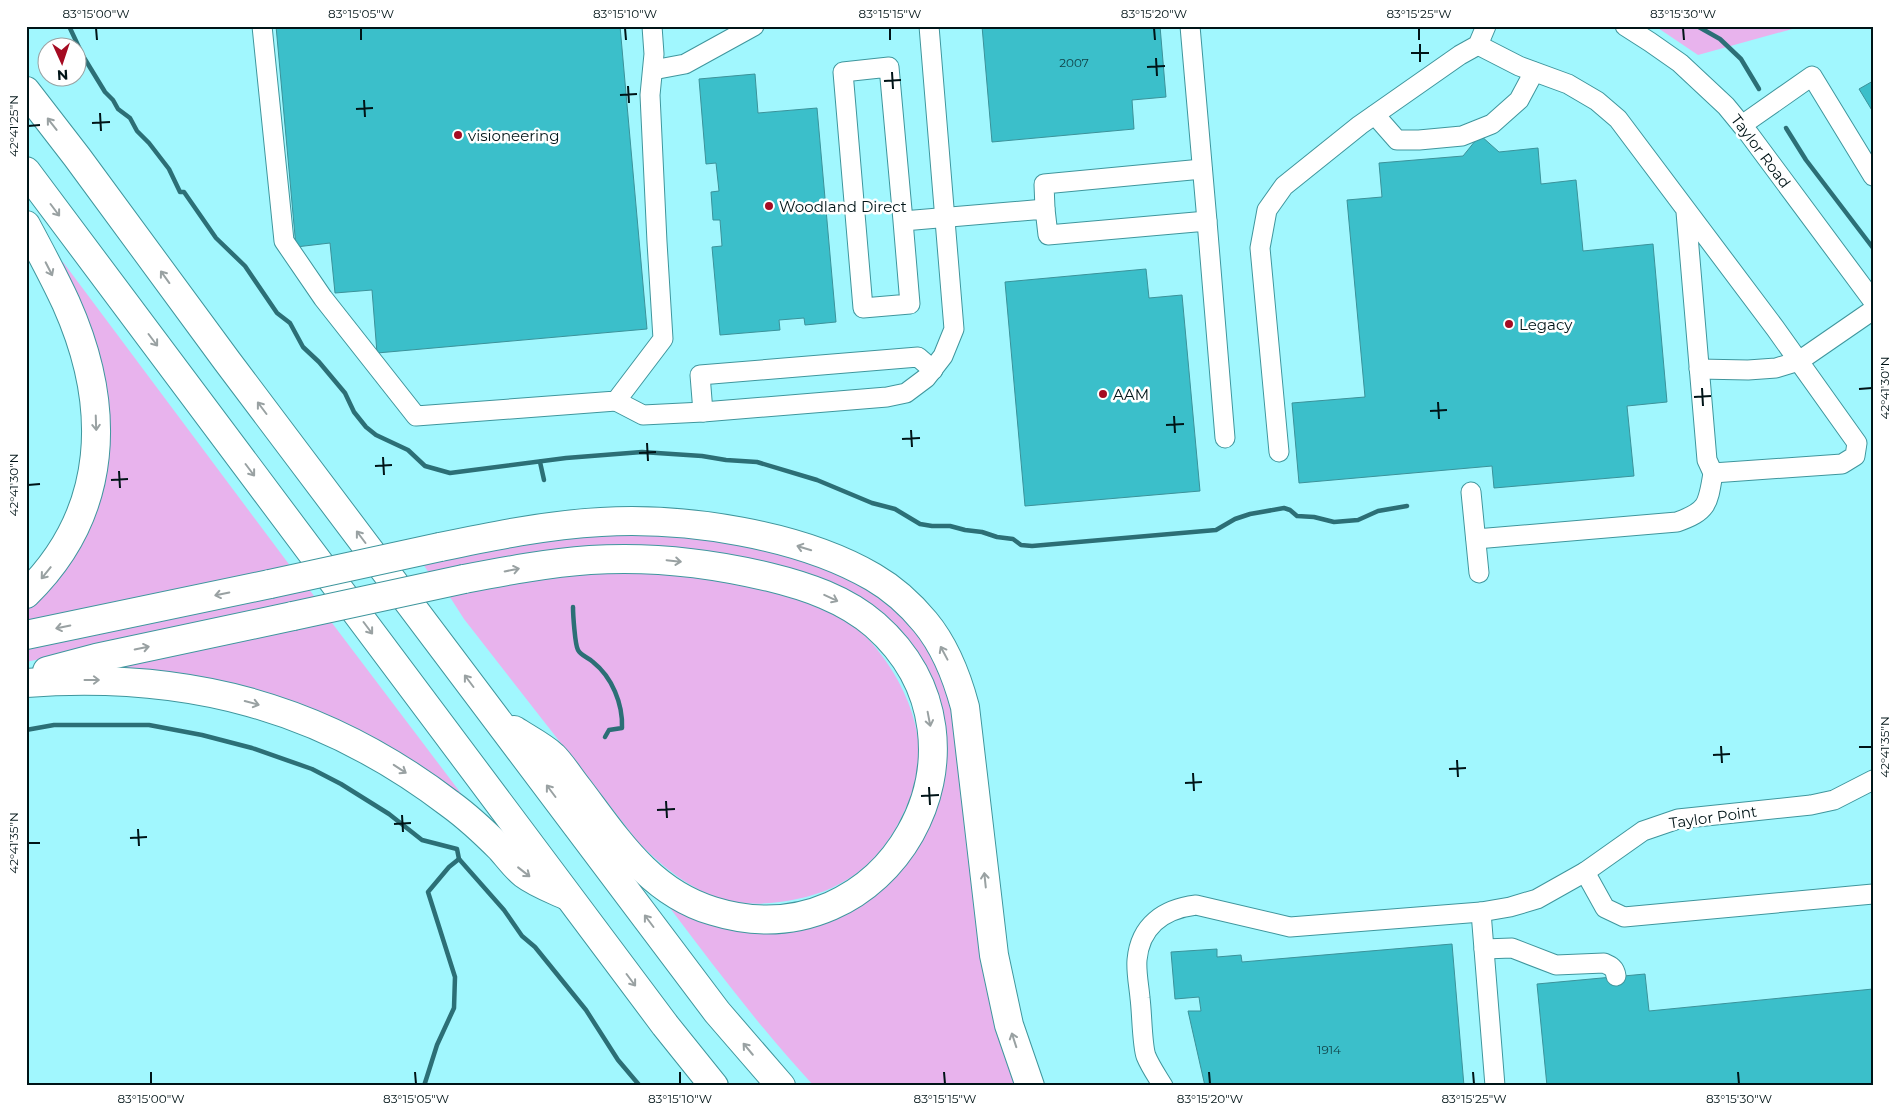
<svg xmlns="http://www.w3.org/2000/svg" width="1899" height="1112" font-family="Montserrat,sans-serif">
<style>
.green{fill:#e8b3ed}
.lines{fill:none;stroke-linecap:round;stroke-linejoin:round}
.stream{stroke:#2c6f76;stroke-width:4.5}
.building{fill:#3bbfca;stroke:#3b929a}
.minor-casing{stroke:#3f969d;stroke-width:21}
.highway-casing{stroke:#3f969d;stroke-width:30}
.minor{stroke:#fff;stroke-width:19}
.highway{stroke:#fff;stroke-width:28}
.highway-bridge-casing{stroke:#3f969d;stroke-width:30;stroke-linecap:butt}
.highway-bridge{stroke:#fff;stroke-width:28}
.oneway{stroke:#99a1a2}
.ticks{fill:none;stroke:#001417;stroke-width:2}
.poi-dot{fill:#a50b22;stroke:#fff;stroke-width:2}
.labels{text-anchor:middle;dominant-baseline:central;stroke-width:5;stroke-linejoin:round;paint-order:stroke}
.number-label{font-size:12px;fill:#0f3f44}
.poi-label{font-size:15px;fill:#001417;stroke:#fff;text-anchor:start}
.street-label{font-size:15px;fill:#001417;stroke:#fff}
.neatline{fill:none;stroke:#001417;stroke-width:2}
.ticks-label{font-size:12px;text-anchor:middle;fill:#001417}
</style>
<rect width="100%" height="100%" fill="#a1f7fe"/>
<!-- green -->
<g class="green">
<path d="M 1655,26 L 1803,26 L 1698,55 Z"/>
<path d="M 63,262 L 291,567 L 26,624 L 26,607 L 98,492 L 59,264 Z"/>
<path d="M 656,531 L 765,546 L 861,580 L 914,622 L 953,697 L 1021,1086 L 814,1086 C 762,1030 716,969 670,908 L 675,905 L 775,929 L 924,831 L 922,665 L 899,632 L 883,617 L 765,565 L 431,576 L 421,561 L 545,538 Z"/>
<path d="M 608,571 C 631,572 656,571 679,573 C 717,577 754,586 791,597 C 802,600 814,603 825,607 C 853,619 878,647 893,672 C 910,700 921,732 919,765 C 917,782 911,798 903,814 C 882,860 847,889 797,899 C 774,904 749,906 726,900 C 691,891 663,867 638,842 L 464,619 L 448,594 L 503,583 Z"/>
<path d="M 306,585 L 317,600 L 26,662 L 26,644 Z"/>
<path d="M 329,619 L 463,796 L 458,798 L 442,784 L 127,671 L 125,663 Z"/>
</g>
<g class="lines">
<!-- stream -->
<g class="stream">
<path d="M 69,26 L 83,56 L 105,92 L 113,100 L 118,109 L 130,118 L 137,131 L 149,143 L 169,169 L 180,192 L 184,192 L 216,238 L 245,266 L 277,313 L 290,323 L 303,347 L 319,362 L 345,393 L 354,412 L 366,427 L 376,435 L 408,450 L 425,466 L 450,473 L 566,458 L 642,452 L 702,456 L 726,460 L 757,462 L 817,480 L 872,503 L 895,509 L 920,524 L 932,526 L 950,526 L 965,530 L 982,532 L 997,537 L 1013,539 L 1021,545 L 1032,546 L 1216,530 L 1235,519 L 1250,514 L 1284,508 L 1290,510 L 1297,516 L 1314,517 L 1334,522 L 1358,520 L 1378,511 L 1407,506"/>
<path d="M 1697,26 L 1720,39 L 1741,59 L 1759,89"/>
<path d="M 1786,128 L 1806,160 L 1873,248"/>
<path d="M 540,462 L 544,480"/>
<path d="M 573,607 C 573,614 575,645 578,650 C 581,656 588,657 593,662 C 612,677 623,704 622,728 L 609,730 L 605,737"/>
<path d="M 26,730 L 54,725 L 149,725 L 202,735 L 252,748 L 312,769 L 341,784 L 389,814 L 422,840 L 457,849 L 459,859 L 504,910 L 522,936 L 535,947 L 586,1010 L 618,1060 L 640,1086"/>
<path d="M 424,1086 L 437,1045 L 454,1008 L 455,977 L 428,892 L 449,867 L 459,859"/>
</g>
</g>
<!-- building -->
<g class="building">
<path d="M 276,26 L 620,26 L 647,329 L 377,353 L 372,290 L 335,293 L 330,243 L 296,247 Z"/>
<path d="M 982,26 L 1160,26 L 1166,97 L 1132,100 L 1134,129 L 992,142 Z"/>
<path d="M 755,74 L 758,113 L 817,108 L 836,322 L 805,325 L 804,318 L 779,320 L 780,330 L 720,335 L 712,247 L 722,246 L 720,220 L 713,220 L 711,192 L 719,191 L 716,163 L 706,164 L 699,79 Z"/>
<path d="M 1873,81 L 1873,112 L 1859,89 Z"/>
<path d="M 1480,135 L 1499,152 L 1538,148 L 1541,184 L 1576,180 L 1583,251 L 1653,244 L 1667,402 L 1627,406 L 1634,476 L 1494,488 L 1492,466 L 1299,483 L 1292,403 L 1365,397 L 1347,200 L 1382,197 L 1379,163 L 1463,156 Z"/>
<path d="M 1146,269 L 1149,298 L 1182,295 L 1200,491 L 1025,506 L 1005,282 Z"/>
<path d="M 1452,944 L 1464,1086 L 1205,1086 L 1188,1011 L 1201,1011 L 1199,997 L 1175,999 L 1171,952 L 1217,949 L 1217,957 L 1241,955 L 1242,962 Z"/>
<path d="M 1645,974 L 1649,1011 L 1873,989 L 1873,1086 L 1547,1086 L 1537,984 Z"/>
</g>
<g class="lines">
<!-- minor casing -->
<g class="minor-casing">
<g id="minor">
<path d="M 262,26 L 284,241 L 323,298 L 416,416 L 616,401 L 663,339 L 657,242 L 650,95 L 654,54 L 652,26"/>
<path d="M 1190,26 L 1207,221"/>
<path d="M 1625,26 L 1650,42 L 1680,63 L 1726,106 L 1749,134 L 1873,301"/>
<path d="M 1478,45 L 1519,66 L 1568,84 L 1597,101 L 1618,119 L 1775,328 L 1857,443 L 1855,456 L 1842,464 L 1713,473 L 1707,460 L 1686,212"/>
<path d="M 653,70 L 685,64 L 754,26"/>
<path d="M 1375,115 L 1397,140 L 1419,140 L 1462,136 L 1492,124 L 1519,100 L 1534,72"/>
<path d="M 1742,125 L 1812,76 L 1873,176"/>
<path d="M 1045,209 L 1044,184 L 1202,169"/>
<path d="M 903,221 L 889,67 L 843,72 L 863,308 L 910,304 L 903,221 L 1045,209 L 1048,235 L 1207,221 L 1225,438"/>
<path d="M 1699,369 L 1748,370 L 1776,368 L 1799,361 L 1873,310"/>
<path d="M 616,401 L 643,415 L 703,412 L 887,397 L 906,393 L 926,378 L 943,356 L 954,329 L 929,26"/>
<path d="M 703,412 L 700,375 L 918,357 L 933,370"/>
<path d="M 1279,452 L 1260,248 L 1267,210 L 1284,186 L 1360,125 L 1460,55 L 1478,45 L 1486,26"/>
<path d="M 1471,492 L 1479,573"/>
<path d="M 1476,539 L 1677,522 C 1708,511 1708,504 1713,473"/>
<path d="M 1585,872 L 1605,908 L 1624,917 L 1873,894"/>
<path d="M 1481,912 L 1495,1086"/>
<path d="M 1484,949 L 1512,948 L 1556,965 L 1604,963 C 1611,966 1615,968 1616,976"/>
<path d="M 1163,1086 C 1157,1076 1150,1066 1146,1056 C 1142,1045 1142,1012 1140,998 C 1139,986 1136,972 1137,960 C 1140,925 1164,909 1196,905 L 1290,927 L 1481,912 L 1510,907 L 1537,899 L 1585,872 L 1643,831 L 1678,819 L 1811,805 L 1834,800 L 1873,780"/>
</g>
</g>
<!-- highway casing -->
<g class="highway-casing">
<g id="highway">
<path d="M 26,91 L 77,157 L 227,361 L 717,1012 L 781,1086"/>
<path d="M 26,171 L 665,1025 L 714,1086"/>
<path d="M 26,225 C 40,251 54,277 66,303 C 112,406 110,512 26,594"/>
<path d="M 440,547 C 493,536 546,525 601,522 C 685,517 799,534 873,577 C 892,588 911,605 925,622 C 945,646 957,677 965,707 L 994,955 L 1009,1025 L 1030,1086"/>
<path d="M 464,579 C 506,571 548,563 590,560 C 651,556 711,563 769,577 C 806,586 845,599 875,625 C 1011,745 887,965 713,911 C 649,892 616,838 578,788 C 570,778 562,765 553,756 C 542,746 526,738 514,730"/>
<path d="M 26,635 L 270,584"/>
<path d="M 47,671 L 96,658 L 293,616"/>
<path d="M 26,683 C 185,671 322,706 450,804 C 468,817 486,834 501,849 C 508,857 516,868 524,874 C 536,883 552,889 565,895"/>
</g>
</g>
<!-- minor -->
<use href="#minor" class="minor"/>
<!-- highway -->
<use href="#highway" class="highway"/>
<!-- highway-bridge casing -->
<g class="highway-bridge-casing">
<g id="highway-bridge">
<path d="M 270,584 L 440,547"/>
<path d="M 293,616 L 464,579"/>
</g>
</g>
<!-- highway-bridge -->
<use href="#highway-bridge" class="highway-bridge"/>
</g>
<!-- one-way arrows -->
<defs><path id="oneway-shaft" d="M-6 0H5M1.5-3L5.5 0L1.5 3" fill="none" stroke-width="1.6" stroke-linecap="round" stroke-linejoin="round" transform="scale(1.25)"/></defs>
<g class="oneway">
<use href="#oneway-shaft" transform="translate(52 124) rotate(-128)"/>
<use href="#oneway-shaft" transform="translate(55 210) rotate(53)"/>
<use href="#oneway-shaft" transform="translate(49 269) rotate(63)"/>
<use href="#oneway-shaft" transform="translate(165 277) rotate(-126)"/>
<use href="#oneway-shaft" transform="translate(153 340) rotate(53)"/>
<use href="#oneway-shaft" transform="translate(262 408) rotate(-127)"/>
<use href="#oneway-shaft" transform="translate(96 423) rotate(88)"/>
<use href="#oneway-shaft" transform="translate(250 470) rotate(53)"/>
<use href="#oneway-shaft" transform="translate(361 537) rotate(-127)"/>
<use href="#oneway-shaft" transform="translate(804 548) rotate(-163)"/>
<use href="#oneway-shaft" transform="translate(674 561) rotate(6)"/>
<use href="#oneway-shaft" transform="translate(512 570) rotate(-11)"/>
<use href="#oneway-shaft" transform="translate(46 573) rotate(129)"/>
<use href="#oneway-shaft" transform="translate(222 594) rotate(168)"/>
<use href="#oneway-shaft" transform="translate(831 598) rotate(25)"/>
<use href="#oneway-shaft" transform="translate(63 627) rotate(168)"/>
<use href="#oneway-shaft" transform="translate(368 628) rotate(53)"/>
<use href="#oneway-shaft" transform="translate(142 648) rotate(-12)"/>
<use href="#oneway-shaft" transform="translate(944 653) rotate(-118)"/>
<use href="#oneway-shaft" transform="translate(92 680)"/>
<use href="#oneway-shaft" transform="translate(469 681) rotate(-127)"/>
<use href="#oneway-shaft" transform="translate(252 703) rotate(15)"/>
<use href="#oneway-shaft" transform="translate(929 719) rotate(79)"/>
<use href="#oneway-shaft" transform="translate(400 769) rotate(33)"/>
<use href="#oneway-shaft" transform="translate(551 791) rotate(-127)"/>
<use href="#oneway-shaft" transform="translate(524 872) rotate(38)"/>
<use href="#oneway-shaft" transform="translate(985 880) rotate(-96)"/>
<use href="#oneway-shaft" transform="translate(649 921) rotate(-127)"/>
<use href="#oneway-shaft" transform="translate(631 980) rotate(53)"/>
<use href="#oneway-shaft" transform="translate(1014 1040) rotate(-108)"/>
<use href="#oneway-shaft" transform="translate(748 1049) rotate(-130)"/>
</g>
<!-- ticks -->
<path class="ticks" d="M 96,28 L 97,40M 361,28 L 361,40M 625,28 L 626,40M 890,28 L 890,40M 1154,28 L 1155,40M 1419,28 L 1419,40M 1683,28 L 1684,40M 1420,44 L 1420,62M 1411,53 L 1429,53M 1156,58 L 1157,76M 1147,67 L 1165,66M 892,72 L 893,89M 884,81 L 901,80M 628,86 L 629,103M 620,95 L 637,94M 364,100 L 365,117M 356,109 L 373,108M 100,113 L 101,131M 92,123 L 110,122M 28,126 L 40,125M 1702,388 L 1703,406M 1859,389 L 1872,388M 1694,397 L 1711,396M 1438,402 L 1439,419M 1430,411 L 1447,410M 1174,416 L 1175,433M 1166,425 L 1184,424M 911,430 L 912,447M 902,439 L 920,438M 647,443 L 648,461M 639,453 L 656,452M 383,457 L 384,475M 375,466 L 392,465M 119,471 L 120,488M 111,480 L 128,479M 28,485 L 40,484M 1721,746 L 1722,763M 1859,747 L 1872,747M 1713,755 L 1730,754M 1457,760 L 1458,777M 1449,769 L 1466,768M 1193,773 L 1194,791M 1185,783 L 1202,782M 929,787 L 930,805M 921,796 L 939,795M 666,801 L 667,818M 657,810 L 675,809M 402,815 L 403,832M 394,824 L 411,823M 138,829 L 139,846M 130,838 L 147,837M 28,843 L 40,843M 151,1072 L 151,1084M 415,1072 L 416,1084M 680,1072 L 680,1084M 944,1072 L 945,1084M 1209,1072 L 1210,1084M 1473,1072 L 1474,1084M 1738,1072 L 1739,1084"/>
<!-- markers -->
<g class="poi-dot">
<circle cx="458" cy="135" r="5"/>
<circle cx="769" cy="206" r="5"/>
<circle cx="1509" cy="324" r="5"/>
<circle cx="1103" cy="394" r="5"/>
</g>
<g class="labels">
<!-- number labels -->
<g class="number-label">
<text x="1074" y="62">2007</text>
<text x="1329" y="1049">1914</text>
</g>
<!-- poi labels -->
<g class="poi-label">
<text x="468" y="135">visioneering</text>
<text x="779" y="206">Woodland Direct</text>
<text x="1519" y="324">Legacy</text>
<text x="1113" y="394">AAM</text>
</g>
<!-- street labels -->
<g class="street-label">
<text transform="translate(1761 151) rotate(53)">Taylor Road</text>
<text transform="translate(1713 817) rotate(-8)">Taylor Point</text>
</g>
</g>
<!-- border -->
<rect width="1899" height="1112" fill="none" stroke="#ffffff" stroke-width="55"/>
<!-- north arrow -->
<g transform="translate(62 62) rotate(177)"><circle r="24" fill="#ffffff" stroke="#99a1a2"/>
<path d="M0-4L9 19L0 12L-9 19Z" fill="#a50b22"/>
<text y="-8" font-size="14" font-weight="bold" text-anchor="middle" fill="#001417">N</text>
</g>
<rect x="28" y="28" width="1844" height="1056" class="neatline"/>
<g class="ticks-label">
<text x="96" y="18">83°15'00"W</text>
<text x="361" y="18">83°15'05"W</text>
<text x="625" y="18">83°15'10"W</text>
<text x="890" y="18">83°15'15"W</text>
<text x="1154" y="18">83°15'20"W</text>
<text x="1419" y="18">83°15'25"W</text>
<text x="1683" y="18">83°15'30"W</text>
<text transform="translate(14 126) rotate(-90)" y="4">42°41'25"N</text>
<text transform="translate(1885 388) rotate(-90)" y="4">42°41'30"N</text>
<text transform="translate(14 485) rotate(-90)" y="4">42°41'30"N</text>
<text transform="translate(1885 747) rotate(-90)" y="4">42°41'35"N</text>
<text transform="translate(14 843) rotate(-90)" y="4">42°41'35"N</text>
<text x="151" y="1103">83°15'00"W</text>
<text x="416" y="1103">83°15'05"W</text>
<text x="680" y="1103">83°15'10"W</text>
<text x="945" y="1103">83°15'15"W</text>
<text x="1210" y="1103">83°15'20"W</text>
<text x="1474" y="1103">83°15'25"W</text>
<text x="1739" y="1103">83°15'30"W</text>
</g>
</svg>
